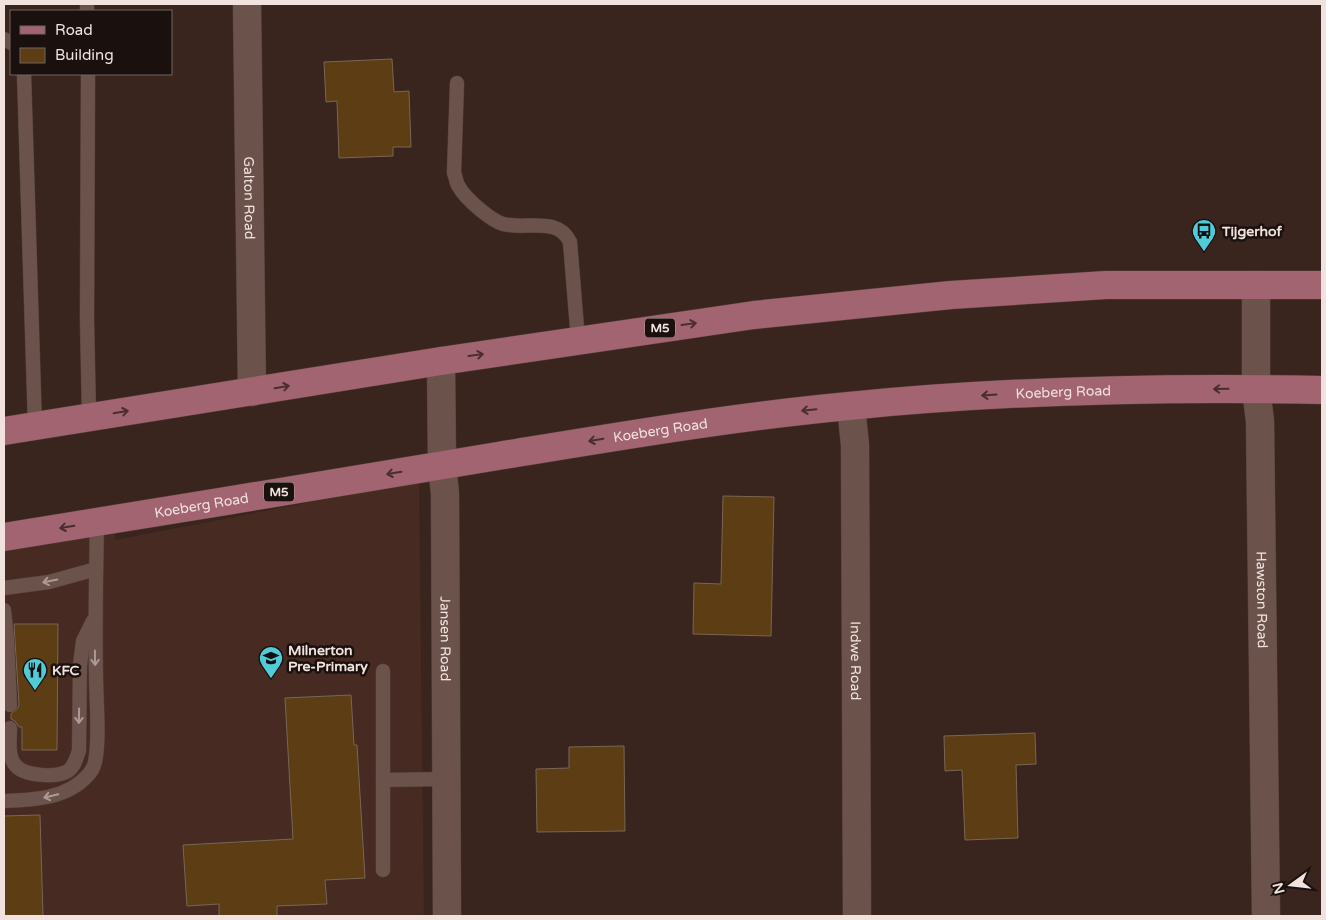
<svg xmlns="http://www.w3.org/2000/svg" width="1326" height="920" font-family="'Varela Round',sans-serif">
<style>
.built{fill:#472a22}
.building{fill:#5c3d14;stroke:#786754}
.lines{fill:none;stroke-linecap:round;stroke-linejoin:round}
.lane-casing{stroke:#52403b;stroke-width:15}
.street-casing{stroke:#52403b;stroke-width:29}
.primary-casing{stroke:#52403b;stroke-width:29}
.lane{stroke:#6b524b;stroke-width:14}
.street{stroke:#6b524b;stroke-width:28}
.primary{stroke:#a16470;stroke-width:28}
.oneway{stroke:#492d30}
.oneway2{stroke:#ae9a94}
.labels{text-anchor:middle;dominant-baseline:central;stroke-width:5;stroke-linejoin:round;paint-order:stroke}
.shield{fill:#1a100e;stroke:#b0a3a0;stroke-width:1}
.shield-label{font-size:12px;font-weight:bold;fill:#f1e2de}
.street-label{font-size:14px;fill:#f1e2de;stroke:#1a100e}
.poi-label{font-size:14px;font-weight:bold;fill:#f1e2de;stroke:#1a100e;text-anchor:start}
</style>
<rect width="100%" height="100%" fill="#3a241e"/>
<!-- built -->
<path class="built" d="M 419,481 L 424,916 L 4,916 L 4,537 L 115,519 L 115,540 Z"/>
<!-- building -->
<g class="building">
<path d="M 392,59 L 394,92 L 409,91 L 411,147 L 393,147 L 393,156 L 339,158 L 337,101 L 326,102 L 324,62 Z"/>
<path d="M 723,496 L 774,497 L 771,636 L 693,634 L 694,583 L 721,584 Z"/>
<path d="M 14,624 L 58,624 L 57,750 L 22,750 L 22,727 L 19,727 L 15,721 L 11,719 L 11,714 L 17,709 L 19,705 Z"/>
<path d="M 351,695 L 354,745 L 357,745 L 365,878 L 325,880 L 327,904 L 277,906 L 277,916 L 219,916 L 219,904 L 187,906 L 183,845 L 293,839 L 285,698 Z"/>
<path d="M 1035,733 L 1036,764 L 1016,765 L 1018,838 L 965,840 L 962,770 L 945,771 L 944,736 Z"/>
<path d="M 624,746 L 625,831 L 537,832 L 536,769 L 569,768 L 569,747 Z"/>
<path d="M 40,815 L 43,916 L 4,916 L 4,816 Z"/>
</g>
<g class="lines">
<!-- lane casing -->
<g class="lane-casing">
<g id="lane">
<path d="M 87,4 L 87,11"/>
<path d="M 4,39 L 11,43"/>
<path d="M 24,74 L 35,427"/>
<path d="M 88,74 L 87,319 L 89,417"/>
<path d="M 457,83 L 454,173 C 456,177 456,183 459,187 C 466,199 490,220 503,224 C 526,230 558,216 570,242 L 578,340"/>
<path d="M 4,588 L 49,582 L 96,569"/>
<path d="M 4,610 L 7,639 L 10,705"/>
<path d="M 383,671 L 383,870"/>
<path d="M 10,728 C 10,740 7,756 16,766 C 25,776 57,778 68,771 C 75,766 76,758 79,751 L 80,665 L 83,641 L 93,621"/>
<path d="M 383,780 L 445,779"/>
<path d="M 4,801 C 33,800 67,799 88,775 C 91,772 94,766 95,762 C 100,738 96,700 96,674 C 95,624 96,573 97,522"/>
</g>
</g>
<!-- street casing -->
<g class="street-casing">
<g id="street">
<path id="s1" d="M 247,4 L 252,392"/>
<path id="s2" d="M 1256,285 L 1256,389 L 1260,421 L 1266,916"/>
<path id="s3" d="M 441,361 L 442,465 L 445,494 L 447,916"/>
<path id="s4" d="M 851,406 L 855,445 L 857,916"/>
</g>
</g>
<!-- primary casing -->
<g class="primary-casing">
<g id="primary">
<path d="M 4,431 L 441,361 L 754,315 L 951,295 L 1106,285 L 1322,285"/>
<path id="s5" d="M 4,537 C 169,511 333,483 498,456 C 615,437 731,417 849,406 C 1006,390 1165,387 1322,390"/>
</g>
</g>
<!-- lane -->
<use href="#lane" class="lane"/>
<!-- street -->
<use href="#street" class="street"/>
<!-- primary -->
<use href="#primary" class="primary"/>
</g>
<!-- one-way arrows -->
<defs><path id="oneway-shaft" d="M-6 0H5M1.5-3L5.5 0L1.5 3" fill="none" stroke-width="1.6" stroke-linecap="round" stroke-linejoin="round" transform="scale(1.25)"/></defs>
<g class="oneway">
<use href="#oneway-shaft" transform="translate(689 324) rotate(-8)"/>
<use href="#oneway-shaft" transform="translate(476 355) rotate(-8)"/>
<use href="#oneway-shaft" transform="translate(282 387) rotate(-9)"/>
<use href="#oneway-shaft" transform="translate(1221 389) rotate(179)"/>
<use href="#oneway-shaft" transform="translate(989 395) rotate(176)"/>
<use href="#oneway-shaft" transform="translate(809 410) rotate(174)"/>
<use href="#oneway-shaft" transform="translate(121 412) rotate(-9)"/>
<use href="#oneway-shaft" transform="translate(596 440) rotate(171)"/>
<use href="#oneway-shaft" transform="translate(394 473) rotate(171)"/>
<use href="#oneway-shaft" transform="translate(67 527) rotate(171)"/>
</g>
<g class="oneway2">
<use href="#oneway-shaft" transform="translate(50 581) rotate(168)"/>
<use href="#oneway-shaft" transform="translate(95 658) rotate(89)"/>
<use href="#oneway-shaft" transform="translate(79 716) rotate(91)"/>
<use href="#oneway-shaft" transform="translate(51 796) rotate(166)"/>
</g>
<!-- icons -->
<defs>
<g id="bus-pin" transform="scale(1.25)"><path d="M0 17L-7.5 6A9.5 9.5 0 1 1 7.5 6Z" fill="#52cbd9" stroke="#1a100e"/><path d="M-5-6H5V4H4V6H2V4H-2V6H-4V4H-5ZM-3.5-4V0h7V-4ZM-3.5 1.2v1.5H-2V1.2ZM2 1.2v1.5H3.5V1.2Z" fill="#111"/></g>
<g id="school-pin" transform="scale(1.25)"><path d="M0 17L-7.5 6A9.5 9.5 0 1 1 7.5 6Z" fill="#52cbd9" stroke="#1a100e"/><path d="M0-5L7-2L0 1L-7-2ZM-4 1L0 2.5L4 1V4Q0 6-4 4Z" fill="#111"/></g>
<g id="restaurant-pin" transform="scale(1.25)"><path d="M0 17L-7.5 6A9.5 9.5 0 1 1 7.5 6Z" fill="#52cbd9" stroke="#1a100e"/><path d="M-5-6h1v4h1v-4h1v4h1v-4h1v5L-1.5 .5V6h-2V.5L-5-1ZM5-6V6H3V1.5H1.5Q1.5-4 5-6Z" fill="#111"/></g>
</defs>
<g fill-rule="evenodd">
<use href="#bus-pin" x="1204" y="231"/>
<use href="#school-pin" x="271" y="658"/>
<use href="#restaurant-pin" x="35" y="670"/>
</g>
<g class="labels">
<!-- shield labels -->
<g class="shield">
<rect x="645" y="318.5" width="30" height="19" rx="4"/>
<rect x="264" y="482.5" width="30" height="19" rx="4"/>
</g>
<g class="shield-label">
<text x="660" y="328">M5</text>
<text x="279" y="492">M5</text>
</g>
<!-- street labels -->
<g class="street-label">
<text stroke="none"><textPath href="#s1" startOffset="194">Galton Road</textPath></text>
<text stroke="none"><textPath href="#s5" startOffset="1070">Koeberg Road</textPath></text>
<text stroke="none"><textPath href="#s5" startOffset="665">Koeberg Road</textPath></text>
<text stroke="none"><textPath href="#s5" startOffset="200">Koeberg Road</textPath></text>
<text stroke="none"><textPath href="#s2" startOffset="315">Hawston Road</textPath></text>
<text stroke="none"><textPath href="#s3" startOffset="278">Jansen Road</textPath></text>
<text stroke="none"><textPath href="#s4" startOffset="255">Indwe Road</textPath></text>
</g>
<!-- poi labels -->
<g class="poi-label">
<text x="1222" y="231">Tijgerhof</text>
<text x="288" y="650">Milnerton<tspan x="288" dy="16">Pre-Primary</tspan></text>
<text x="52" y="670">KFC</text>
</g>
</g>
<!-- border -->
<rect width="1326" height="920" fill="none" stroke="#f1e2de" stroke-width="10"/>
<!-- legend -->
<rect x="10" y="10" width="162" height="65" fill="#1a100e" stroke="#706461"/>
<rect x="20" y="26" width="25" height="8" fill="#a16470" stroke="#706461"/>
<text x="55" y="35" font-size="15" fill="#f1e2de">Road</text>
<rect x="20" y="48" width="25" height="15" fill="#5c3d14" stroke="#706461"/>
<text x="55" y="60" font-size="15" fill="#f1e2de">Building</text>
<!-- north arrow -->
<g transform="translate(1291 885) rotate(255)" stroke="#1a100e" stroke-width="4" paint-order="stroke">
<path d="M0-4L9 19L0 12L-9 19Z" fill="#f1e2de"/>
<text y="-8" font-size="14" font-weight="bold" text-anchor="middle" fill="#f1e2de">N</text>
</g>
</svg>
